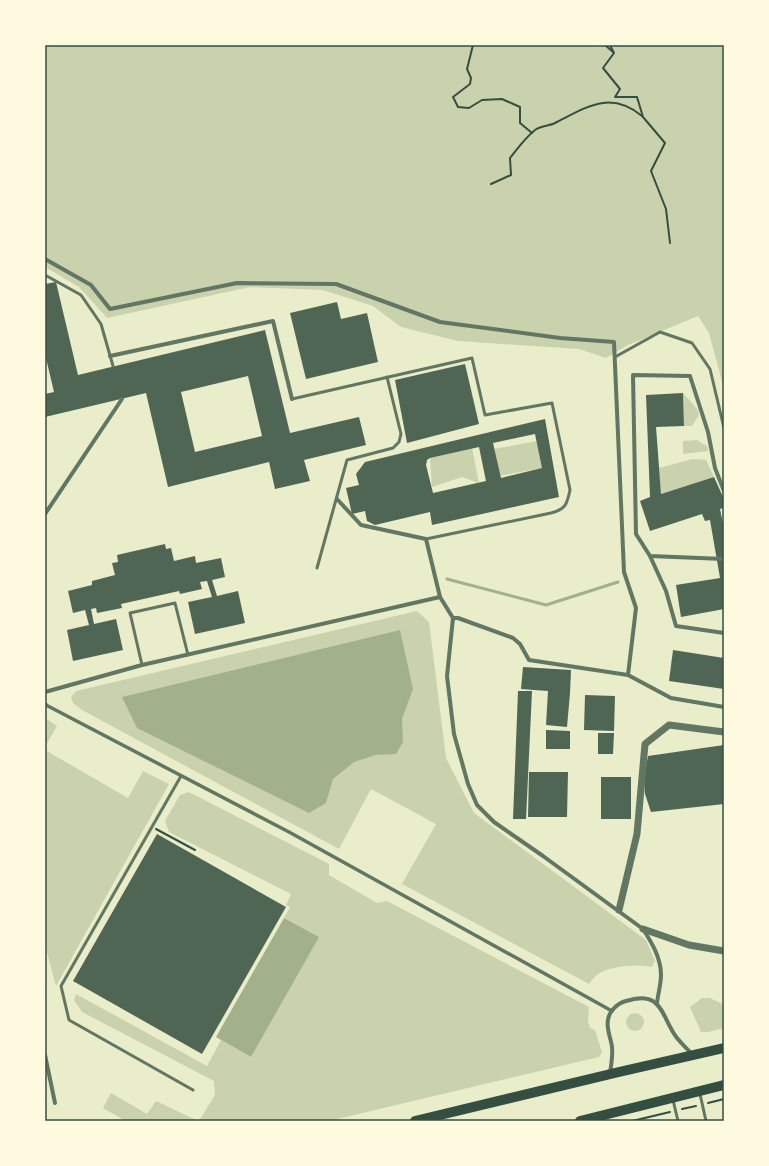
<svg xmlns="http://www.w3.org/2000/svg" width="769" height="1166" font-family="'Work Sans',sans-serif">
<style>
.green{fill:#cad2ad}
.water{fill:#a3b18a}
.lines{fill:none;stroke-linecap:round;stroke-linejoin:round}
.stream{stroke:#a3b18a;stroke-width:3}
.building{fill:#4f6655;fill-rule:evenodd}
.path{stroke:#344e41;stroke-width:2}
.service{stroke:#617663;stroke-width:3}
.pedestrian{stroke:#617663;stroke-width:3.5}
.minor{stroke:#617663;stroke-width:4}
.tertiary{stroke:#617663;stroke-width:7}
.trunk{stroke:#344e41;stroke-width:10}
.neatline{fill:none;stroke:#344e41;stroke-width:1.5}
</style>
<rect width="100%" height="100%" fill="#e9edc9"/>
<!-- green -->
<g class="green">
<path d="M 45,45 L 724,45 L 724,389 L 709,333 L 698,316 L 628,345 L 606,358 L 579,349 L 458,341 L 401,327 L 373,306 L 323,290 L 250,287 L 107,318 L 79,287 L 45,267 Z"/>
<path d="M 683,393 L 698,410 L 699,415 L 692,426 L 684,426 Z"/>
<path d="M 697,440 L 707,446 L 708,451 L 683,454 L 683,441 Z"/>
<path d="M 537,441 L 542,468 L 499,476 L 494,449 Z"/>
<path d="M 472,448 L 479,483 L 462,477 L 432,487 L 430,458 Z"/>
<path d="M 693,459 L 706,460 L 714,477 L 661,494 L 659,468 Z"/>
<path d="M 417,611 L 429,622 L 446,758 L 474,813 L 646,940 L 655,961 L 652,967 C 637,964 610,965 597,975 C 594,977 591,981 589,984 L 402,884 L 436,824 L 371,789 L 339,849 L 82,710 L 73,703 L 71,697 L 76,691 Z"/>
<path d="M 45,718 L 57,726 L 45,747 Z"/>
<path d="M 45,750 L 128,798 L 143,771 L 169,784 L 56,986 L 45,945 Z"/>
<path d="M 189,792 L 329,864 L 329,875 L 377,903 L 387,901 L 589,1007 L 588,1021 L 590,1028 L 595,1030 L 602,1052 L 599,1057 L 329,1121 L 199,1121 L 215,1095 L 214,1081 L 82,1012 L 74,1000 L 76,994 L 207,1066 L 221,1040 L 251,1057 L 318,937 L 284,918 L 290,907 L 286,905 L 291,894 L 169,832 L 165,821 L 180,795 Z"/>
<path d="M 702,998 L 710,998 L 724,1005 L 724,1028 L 708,1032 L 701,1032 L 690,1007 Z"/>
<circle cx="635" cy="1022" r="9"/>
<path d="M 111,1093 L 147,1114 L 156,1101 L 198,1121 L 126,1121 L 103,1108 Z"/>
</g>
<!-- water -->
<g class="water">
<path d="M 400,630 L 413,689 L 402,719 L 403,742 L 396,754 L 376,755 L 354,762 L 333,779 L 326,803 L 309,813 L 137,728 L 122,697 Z"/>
<path d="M 284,918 L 319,937 L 251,1057 L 216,1037 Z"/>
</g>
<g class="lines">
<!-- stream -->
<path class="stream" d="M 447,579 L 546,605 L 618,582"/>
</g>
<!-- building -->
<g class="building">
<path d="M 56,282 L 78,375 L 265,330 L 290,433 L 359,417 L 366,445 L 304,460 L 310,481 L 275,489 L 269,462 L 168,487 L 146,393 L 45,417 L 45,394 L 54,392 L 45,354 L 45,284 ZM 248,376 L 262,436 L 195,452 L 181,392 Z"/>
<path d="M 337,302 L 341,319 L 367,313 L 378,362 L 306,379 L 290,313 Z"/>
<path d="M 465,364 L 479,424 L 407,443 L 395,380 Z"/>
<path d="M 683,393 L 684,426 L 656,427 L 661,494 L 714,477 L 724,499 L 724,508 L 720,509 L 724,529 L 724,609 L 681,617 L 676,585 L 720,578 L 710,520 L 705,521 L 702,514 L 650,531 L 640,501 L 650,497 L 646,395 Z"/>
<path d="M 545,419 L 559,497 L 432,525 L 430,512 L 375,525 L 367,521 L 365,511 L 352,514 L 346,488 L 359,485 L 356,474 L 365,462 ZM 535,434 L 542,468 L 501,478 L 493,443 ZM 479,447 L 486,481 L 433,493 L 426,465 L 427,460 L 430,458 Z"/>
<path d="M 165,544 L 166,549 L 171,548 L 174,561 L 195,556 L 196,563 L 221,558 L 225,577 L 212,580 L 217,596 L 238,591 L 245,623 L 195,634 L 188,602 L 212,597 L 207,581 L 200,582 L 202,589 L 180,594 L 179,591 L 121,604 L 122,608 L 97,613 L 96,608 L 91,609 L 94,624 L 116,619 L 123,650 L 73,661 L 67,630 L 89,625 L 85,610 L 73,613 L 68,591 L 92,585 L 92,581 L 115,575 L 112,563 L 118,562 L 117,555 Z"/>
<path d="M 673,650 L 724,658 L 724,689 L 669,681 Z"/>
<path d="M 523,667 L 571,670 L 570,693 L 563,692 L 570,693 L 567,727 L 546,725 L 548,691 L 521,689 Z"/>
<path d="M 518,691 L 532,691 L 526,819 L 513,819 Z"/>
<path d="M 585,695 L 615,696 L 614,731 L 584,730 Z"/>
<path d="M 546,730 L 570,731 L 570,749 L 546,749 Z"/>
<path d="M 598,733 L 614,733 L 613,754 L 598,754 Z"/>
<path d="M 724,745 L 724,804 L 651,812 L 645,794 L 644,777 L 648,756 Z"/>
<path d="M 529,772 L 568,772 L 567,817 L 528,817 Z"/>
<rect x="601" y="777" width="30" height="42"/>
<path d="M 157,834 L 286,907 L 202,1054 L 73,981 Z"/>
</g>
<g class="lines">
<!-- path -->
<g class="path">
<path d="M 473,45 L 467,69 L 471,78 L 470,84 L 453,97 L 458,107 L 469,108 L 482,100 L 502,99 L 520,107 L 520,123 L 532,133"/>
<path d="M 605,45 L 613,52"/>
<path d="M 610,45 L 614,53 L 603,68 L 620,89 L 615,97 L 637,97 L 643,117 L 665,143 L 651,171 L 666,209 L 670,243"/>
<path d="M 491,184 L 511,175 L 510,158 C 518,148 525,138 535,130 C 540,126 549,126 555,123 C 587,107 610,90 642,116"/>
<path d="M 156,829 L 195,850"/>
<path d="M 708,1103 L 724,1099"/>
<path d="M 682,1109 L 696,1106"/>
<path d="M 632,1121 L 670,1112"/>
</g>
<!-- service -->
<g class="service">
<path d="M 45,275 L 81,295 L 101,324 L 113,366"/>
<path d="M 615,357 L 660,332 L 692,343 L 710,369 L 724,428"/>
<path d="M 292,399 L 472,358 L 485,415 L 552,403 L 570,490 C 567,504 566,509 551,513 L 426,539"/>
<path d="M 317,568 L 347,460 L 393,448 L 399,442 L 401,434 L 387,377"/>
<path d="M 142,665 L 130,613 L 175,603 L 188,655"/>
<path d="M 181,776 L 61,986 L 69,1020 L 193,1090"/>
<path d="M 700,1094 L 706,1121"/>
<path d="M 673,1100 L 678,1121"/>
</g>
<!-- pedestrian -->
<path class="pedestrian" d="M 46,705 L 289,832 L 612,1011"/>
<!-- minor -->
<g class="minor">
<path d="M 45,259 L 91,285 L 110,309 L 237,283 L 336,284 L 440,322 L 560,338 L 614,342 L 624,572 L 636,608 L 628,675"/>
<path d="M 110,356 L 273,321 L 292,399"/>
<path d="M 724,491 L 715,468 L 708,432 L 690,376 L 633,375 L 636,534 L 650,556 L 724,559"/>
<path d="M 337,499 L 361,525 L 426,539 L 440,597"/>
<path d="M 45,514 L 122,399"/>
<path d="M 650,556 L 666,591 L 676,626 L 724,633"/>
<path d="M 453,618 L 447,676 L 454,734 L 468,784 L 477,805 L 494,822 L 543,856 L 643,929 C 652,943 661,958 661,975 C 661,984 658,994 657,1003"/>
<path d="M 45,692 L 142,665 L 440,597 L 453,618 L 458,618 L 513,638 L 520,644 L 529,660 L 628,675 L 671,698 L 724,707"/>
<path d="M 45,704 L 46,705"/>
<path d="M 45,1055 L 55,1103"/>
<path d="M 610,1074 C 611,1065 613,1056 612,1047 C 611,1038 606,1029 608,1020 C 609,1011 618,1003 626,1001 C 663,989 661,1017 677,1038 C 682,1044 687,1049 692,1054"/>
</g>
<!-- tertiary -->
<g class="tertiary">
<path d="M 619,910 L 637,834 L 645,744 L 669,725 L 724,732"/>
<path d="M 643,929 L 689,945 L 724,951"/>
</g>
<!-- trunk -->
<g class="trunk">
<path d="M 415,1121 L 619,1072 L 724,1048"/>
<path d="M 580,1121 L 724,1085"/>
</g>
</g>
<!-- border -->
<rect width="769" height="1166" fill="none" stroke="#fefae0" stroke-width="92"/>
<rect x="46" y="46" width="677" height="1074" class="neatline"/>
</svg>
